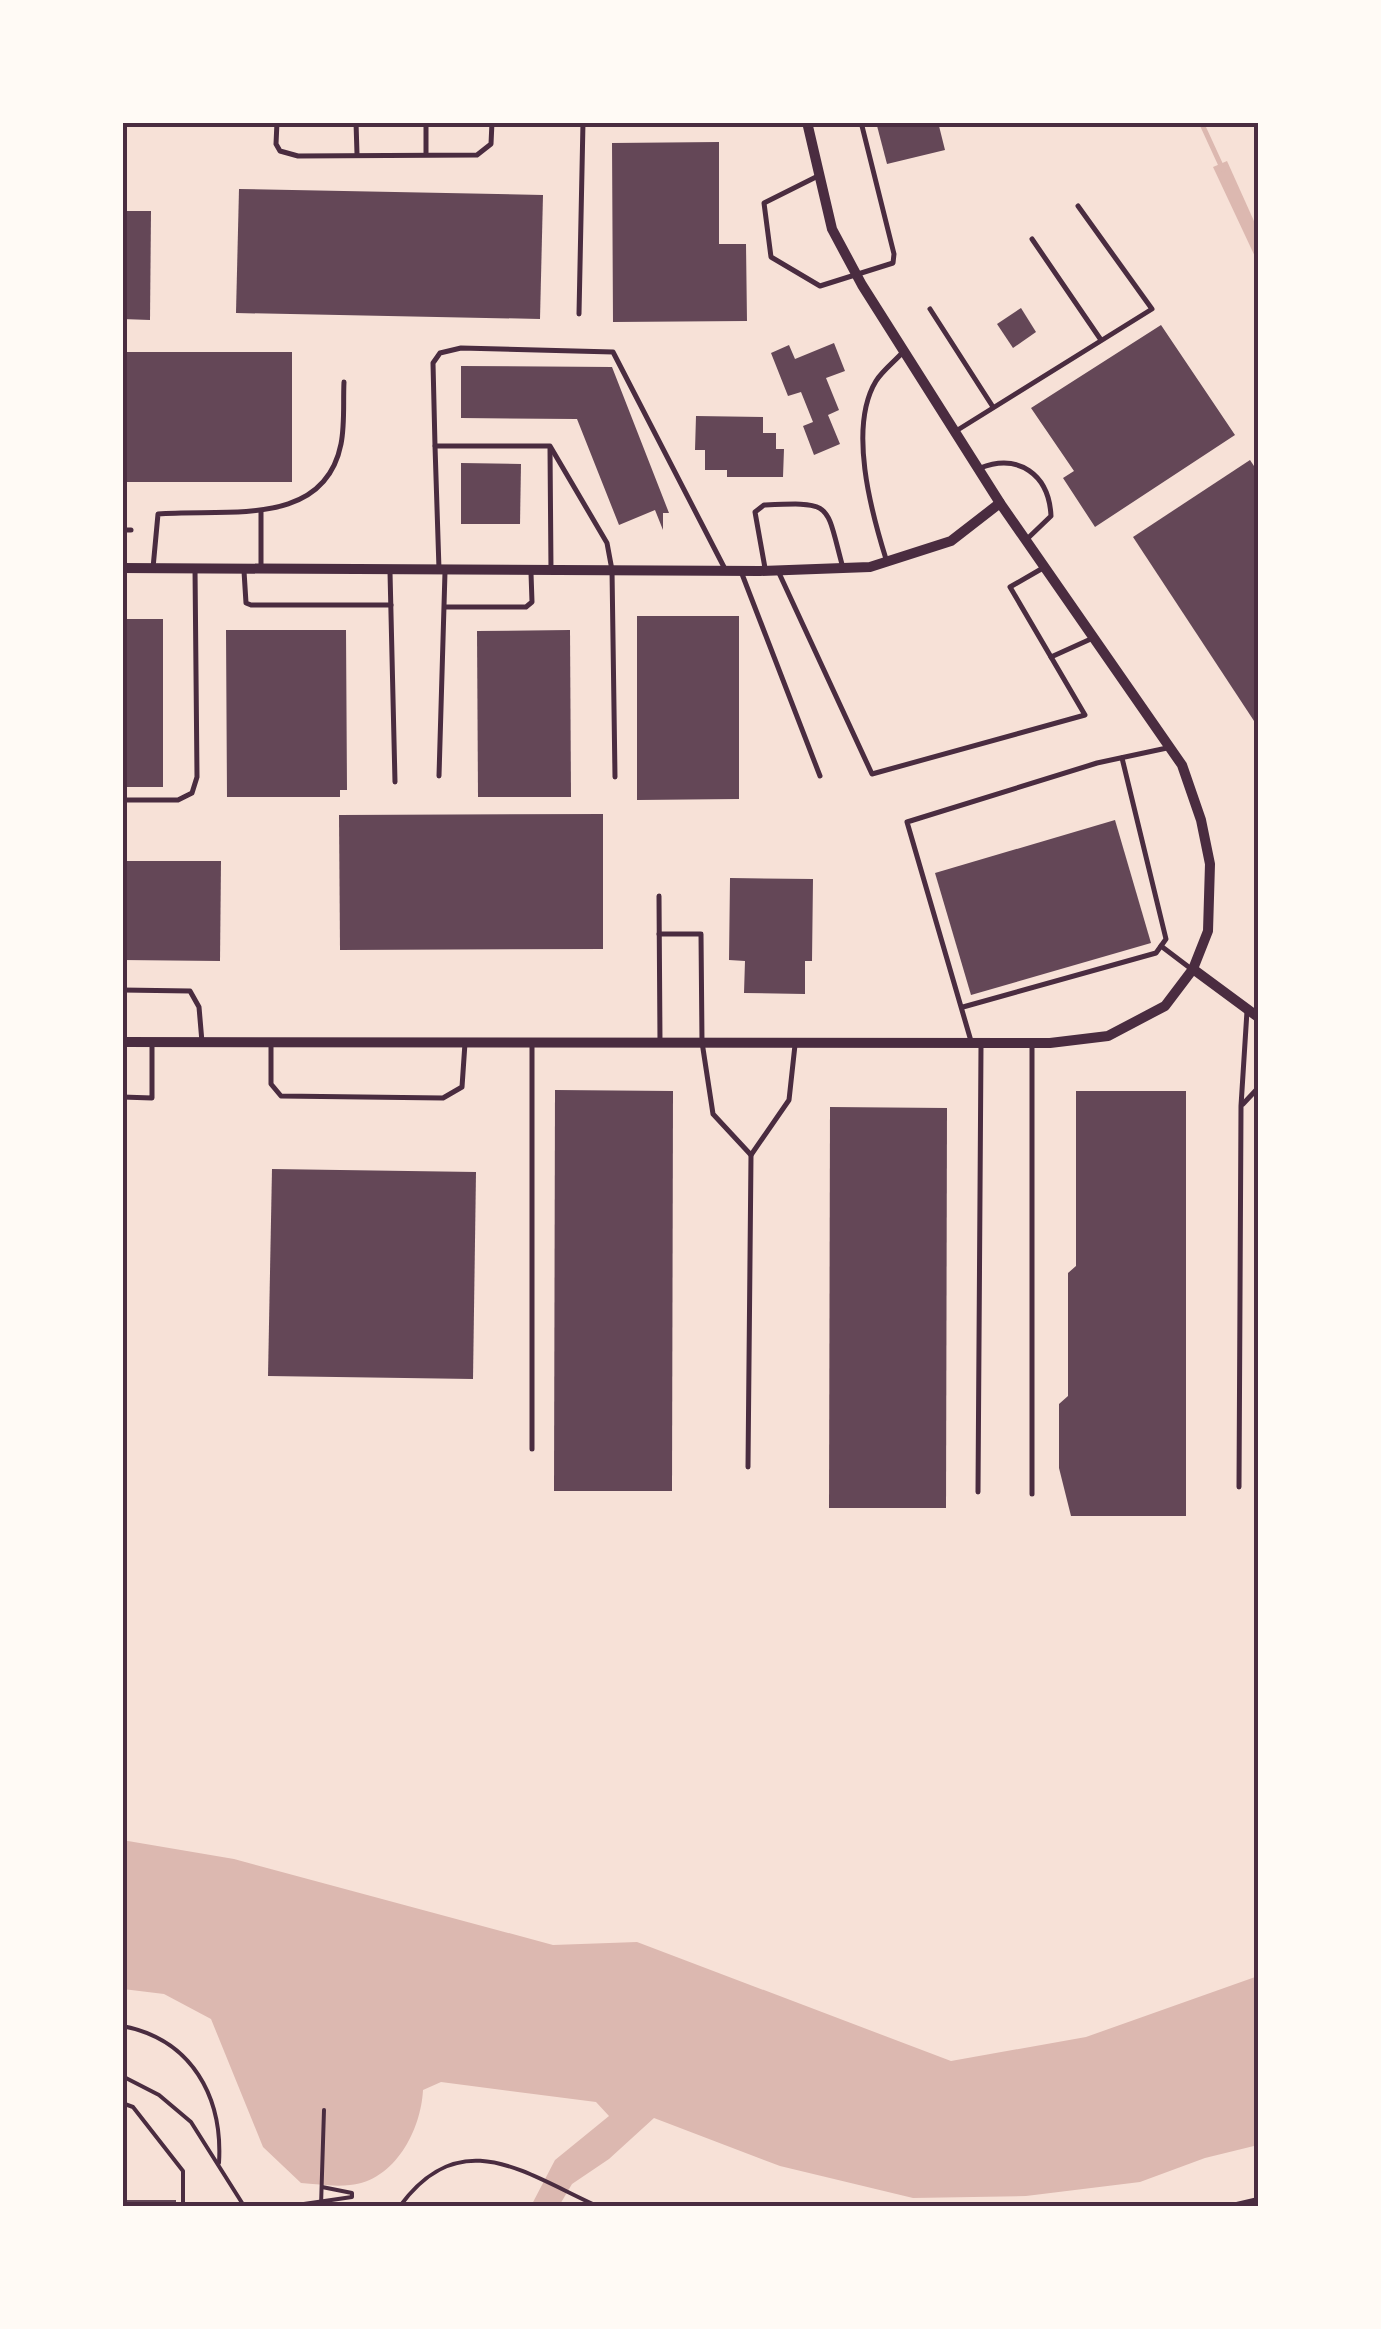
<svg xmlns="http://www.w3.org/2000/svg" width="1381" height="2329" font-family="'Fira Sans',sans-serif">
<style>
.water{fill:#dcb8b0}
.lines{fill:none;stroke-linecap:round;stroke-linejoin:round}
.stream{stroke:#dcb8b0;stroke-width:5}
.building{fill:#644757}
.path{stroke:#4a2c40;stroke-width:4}
.service{stroke:#4a2c40;stroke-width:5}
.minor{stroke:#4a2c40;stroke-width:10}
.neatline{fill:none;stroke:#4a2c40;stroke-width:4}
</style>
<rect width="100%" height="100%" fill="#f7e1d7"/>
<!-- water -->
<g class="water">
<path d="M 1227,161 L 1258,230 L 1258,263 L 1213,167 Z"/>
<path d="M 122,1840 L 234,1859 L 553,1945 L 637,1942 L 951,2061 L 1086,2037 L 1258,1976 L 1258,2145 L 1205,2158 L 1140,2182 L 1026,2196 L 913,2198 L 780,2166 L 654,2118 L 609,2159 L 572,2184 L 559,2206 L 531,2206 L 555,2160 L 609,2116 L 596,2102 L 441,2082 L 423,2090 C 421,2130 395,2181 350,2185 C 334,2187 316,2184 301,2183 L 263,2147 L 211,2019 L 164,1994 L 123,1989 Z"/>
</g>
<g class="lines">
<!-- stream -->
<path class="stream" d="M 1201,122 L 1223,170"/>
</g>
<!-- building -->
<g class="building">
<path d="M 876,122 L 938,122 L 945,150 L 887,164 Z"/>
<path d="M 719,142 L 719,244 L 746,244 L 747,321 L 613,322 L 612,143 Z"/>
<path d="M 239,189 L 543,195 L 540,319 L 236,313 Z"/>
<path d="M 122,211 L 151,211 L 150,320 L 122,319 Z"/>
<path d="M 1021,308 L 1036,332 L 1013,348 L 997,324 Z"/>
<path d="M 1161,325 L 1235,435 L 1095,527 L 1063,478 L 1074,471 L 1031,408 Z"/>
<path d="M 834,343 L 845,371 L 826,378 L 839,410 L 828,415 L 840,444 L 814,455 L 803,426 L 813,422 L 801,392 L 788,396 L 771,353 L 789,345 L 795,359 Z"/>
<rect x="122" y="352" width="170" height="130"/>
<path d="M 461,366 L 612,367 L 669,513 L 663,513 L 663,530 L 655,510 L 619,525 L 577,419 L 461,418 Z"/>
<path d="M 696,416 L 763,417 L 763,433 L 776,433 L 776,449 L 784,449 L 783,477 L 727,477 L 727,470 L 705,470 L 705,450 L 695,450 Z"/>
<path d="M 1250,460 L 1258,472 L 1258,727 L 1133,537 Z"/>
<path d="M 461,463 L 521,464 L 520,524 L 461,524 Z"/>
<path d="M 637,616 L 739,616 L 739,799 L 637,800 Z"/>
<rect x="122" y="619" width="41" height="168"/>
<path d="M 226,630 L 346,630 L 347,790 L 340,790 L 340,797 L 227,797 Z"/>
<path d="M 570,630 L 571,797 L 478,797 L 477,631 Z"/>
<path d="M 603,814 L 603,949 L 340,950 L 339,815 Z"/>
<path d="M 1115,820 L 1151,943 L 971,995 L 935,873 Z"/>
<path d="M 122,861 L 221,861 L 220,961 L 122,960 Z"/>
<path d="M 730,878 L 813,879 L 812,961 L 805,961 L 805,994 L 744,993 L 745,961 L 729,960 Z"/>
<path d="M 555,1090 L 673,1091 L 672,1491 L 554,1491 Z"/>
<path d="M 1076,1091 L 1186,1091 L 1186,1516 L 1071,1516 L 1059,1468 L 1059,1404 L 1068,1396 L 1068,1273 L 1076,1266 Z"/>
<path d="M 830,1107 L 947,1108 L 946,1508 L 829,1508 Z"/>
<path d="M 272,1169 L 476,1172 L 473,1379 L 268,1376 Z"/>
<rect x="122" y="2200" width="54" height="6"/>
</g>
<g class="lines">
<!-- path -->
<g class="path">
<path d="M 122,2026 C 192,2039 223,2097 219,2163"/>
<path d="M 122,2076 L 159,2095 L 191,2122 L 244,2206"/>
<path d="M 122,2103 L 133,2107 L 183,2171 L 183,2206"/>
<path d="M 290,2206 L 352,2197 L 352,2193 L 322,2187"/>
<path d="M 321,2206 L 324,2110"/>
<path d="M 400,2206 C 461,2123 524,2173 597,2206"/>
<path d="M 1228,2206 L 1258,2199"/>
</g>
<!-- service -->
<g class="service">
<path d="M 277,122 L 276,144 L 280,151 L 298,156 L 477,155 L 491,144 L 492,122"/>
<path d="M 356,122 L 357,154"/>
<path d="M 426,122 L 426,154"/>
<path d="M 816,177 L 764,203 L 771,257 L 820,286 L 893,263 L 894,254 L 861,122"/>
<path d="M 1032,239 L 1101,340"/>
<path d="M 930,309 L 993,407"/>
<path d="M 579,314 L 583,122"/>
<path d="M 956,431 L 1152,309 L 1078,206"/>
<path d="M 435,446 L 433,363 L 440,353 L 461,348 L 613,352 L 725,569"/>
<path d="M 550,448 L 551,570"/>
<path d="M 980,468 C 1018,453 1049,474 1051,516 L 1026,540"/>
<path d="M 122,530 L 131,530"/>
<path d="M 886,559 C 871,511 848,427 876,381 C 882,371 895,361 903,352"/>
<path d="M 153,568 L 158,514 C 222,508 324,530 341,444 C 345,424 343,402 344,382"/>
<path d="M 261,568 L 261,512"/>
<path d="M 765,568 L 755,512 L 764,505 C 834,502 825,502 843,568"/>
<path d="M 439,569 L 435,446 L 550,446 L 607,543 L 612,570 L 615,777"/>
<path d="M 244,571 L 246,603 L 251,605 L 391,605"/>
<path d="M 390,572 L 395,782"/>
<path d="M 779,573 L 872,774 L 1085,715 L 1010,587 L 1043,568"/>
<path d="M 742,574 L 820,776"/>
<path d="M 445,607 L 526,607 L 532,602 L 531,573"/>
<path d="M 1051,657 L 1093,638"/>
<path d="M 439,776 L 445,572"/>
<path d="M 122,800 L 178,800 L 192,793 L 197,777 L 195,568"/>
<path d="M 659,896 L 660,1042"/>
<path d="M 659,934 L 701,934 L 702,1042 L 713,1114 L 751,1155 L 789,1100 L 795,1045"/>
<path d="M 1161,946 L 1190,968"/>
<path d="M 122,990 L 190,991 L 199,1007 L 202,1042"/>
<path d="M 963,1007 L 1156,953 L 1166,939 L 1122,758"/>
<path d="M 971,1041 L 907,822 L 1097,763 L 1167,748"/>
<path d="M 271,1045 L 271,1084 L 281,1096 L 443,1098 L 462,1087 L 465,1043"/>
<path d="M 532,1045 L 532,1449"/>
<path d="M 1032,1046 L 1032,1494"/>
<path d="M 122,1097 L 152,1098 L 152,1045"/>
<path d="M 1243,1104 L 1258,1088"/>
<path d="M 748,1467 L 751,1155"/>
<path d="M 1239,1487 L 1241,1106 L 1247,1011"/>
<path d="M 978,1492 L 981,1046"/>
</g>
<!-- minor -->
<g class="minor">
<path d="M 122,568 L 760,571 L 870,567 L 951,541 L 1000,503"/>
<path d="M 1193,969 L 1258,1017"/>
<path d="M 122,1042 L 1050,1043 L 1108,1036 L 1165,1006 L 1193,969 L 1208,931 L 1210,864 L 1201,820 L 1182,765 L 1000,503 L 862,285 L 832,229 L 807,122"/>
</g>
</g>
<!-- border -->
<rect width="1381" height="2329" fill="none" stroke="#fffaf5" stroke-width="250"/>
<rect x="125" y="125" width="1131" height="2079" class="neatline"/>
</svg>
